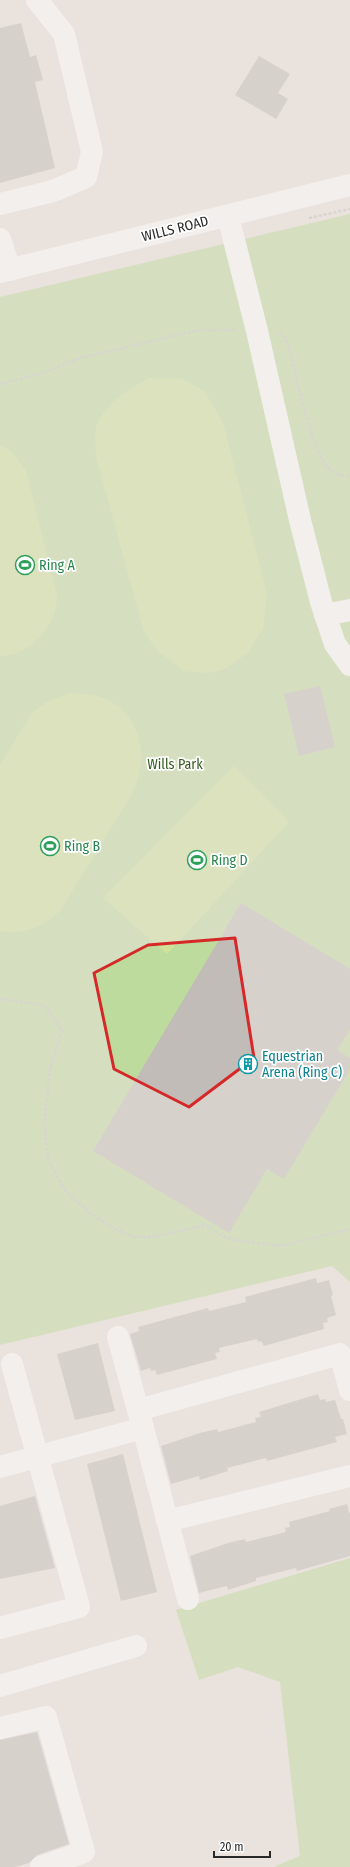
<svg xmlns="http://www.w3.org/2000/svg" width="350" height="1867" font-family="'Fira Sans Condensed',sans-serif">
<style>
.green{fill:#bcdb9d}
.pitch{fill:#cee29a}
.building{fill:#c2bcb8}
.lines{fill:none;stroke-linecap:round;stroke-linejoin:round}
.path{stroke:#c3c3c3;stroke-width:2.5;stroke-dasharray:3 2;stroke-linecap:butt}
.minor{stroke:#fff;stroke-width:22}
.marked{fill:none;stroke:#d62828;stroke-width:3;stroke-linejoin:round}
.labels{text-anchor:middle;dominant-baseline:central;stroke-width:3.5;stroke-linejoin:round;paint-order:stroke}
.street-label{font-size:14px;fill:#292929;stroke:#fff}
.leisure-label{font-size:14px;fill:#27864d;stroke:#fff;text-anchor:start}
.park-label{font-size:14px;fill:#365e20;stroke:#fff}
.culture-label{font-size:14px;fill:#0d838f;stroke:#fff;text-anchor:start}
</style>
<rect width="100%" height="100%" fill="#eae2dc"/>
<!-- green -->
<g class="green">
<path d="M 350,214 L 350,1282 L 332,1266 L 0,1345 L 0,297 Z"/>
<path d="M 350,1558 L 350,1867 L 274,1867 L 300,1856 L 280,1682 L 238,1667 L 199,1680 L 176,1610 Z"/>
</g>
<!-- pitch -->
<g class="pitch">
<path d="M 149,378 L 182,379 L 204,391 L 223,423 L 267,594 L 263,629 L 247,653 L 227,668 L 209,673 L 183,671 L 158,651 L 144,632 L 96,456 C 96,447 94,433 97,425 C 107,402 128,390 149,378 Z"/>
<path d="M 0,445 L 11,451 L 26,471 L 57,596 C 57,626 30,655 0,656 Z"/>
<path d="M 70,693 C 78,694 89,694 97,696 C 141,710 150,754 133,792 L 60,911 C 42,927 25,935 0,931 L 0,765 L 32,713 L 48,701 Z"/>
<path d="M 234,766 L 289,822 L 167,954 L 103,898 Z"/>
</g>
<!-- building -->
<g class="building">
<path d="M 21,23 L 30,57 L 36,55 L 43,80 L 35,82 L 55,168 L 0,183 L 0,28 Z"/>
<path d="M 259,56 L 290,74 L 278,93 L 288,99 L 276,119 L 235,95 Z"/>
<path d="M 320,686 L 335,747 L 299,756 L 284,694 Z"/>
<path d="M 241,903 L 350,969 L 350,1029 L 337,1050 L 350,1058 L 350,1069 L 284,1179 L 267,1169 L 229,1233 L 93,1151 Z"/>
<path d="M 316,1278 L 317,1283 L 329,1280 L 333,1295 L 331,1296 L 336,1315 L 327,1318 L 328,1322 L 323,1323 L 324,1329 L 264,1346 L 261,1341 L 258,1342 L 257,1339 L 219,1348 L 220,1352 L 215,1353 L 217,1359 L 157,1375 L 155,1370 L 151,1371 L 150,1368 L 141,1371 L 130,1334 L 139,1331 L 138,1327 L 208,1308 L 209,1311 L 246,1302 L 245,1297 Z"/>
<path d="M 98,1343 L 115,1411 L 75,1420 L 57,1354 Z"/>
<path d="M 318,1394 L 320,1400 L 325,1399 L 326,1402 L 335,1400 L 341,1419 L 343,1419 L 347,1434 L 335,1437 L 337,1442 L 267,1461 L 266,1458 L 239,1465 L 227,1468 L 228,1471 L 200,1480 L 199,1476 L 171,1484 L 161,1446 L 200,1433 L 217,1429 L 218,1432 L 256,1422 L 255,1418 L 261,1417 L 259,1412 Z"/>
<path d="M 123,1454 L 157,1592 L 121,1601 L 87,1464 Z"/>
<path d="M 35,1496 L 55,1568 L 0,1579 L 0,1506 Z"/>
<path d="M 347,1504 L 350,1515 L 350,1556 L 297,1571 L 296,1568 L 256,1578 L 256,1581 L 228,1590 L 227,1586 L 199,1593 L 190,1556 L 228,1543 L 245,1539 L 246,1542 L 286,1532 L 285,1528 L 290,1527 L 289,1522 L 330,1511 L 329,1509 Z"/>
<path d="M 37,1732 L 69,1844 L 37,1855 L 29,1863 L 15,1867 L 0,1867 L 0,1740 Z"/>
</g>
<g class="lines">
<!-- path -->
<g class="path">
<path d="M 309,218 L 350,209"/>
<path d="M 279,333 L 284,337 L 288,344 C 296,374 310,449 330,470 C 336,475 343,476 350,477"/>
<path d="M 0,384 L 42,373 L 80,358 L 199,330 L 237,330"/>
<path d="M 0,999 L 44,1005 L 62,1031 L 50,1069 L 44,1125 L 48,1159 L 66,1192 L 90,1213 L 115,1229 L 134,1237 L 153,1237 L 207,1225 L 220,1235 L 233,1240 L 281,1246 L 350,1229"/>
</g>
<!-- minor -->
<g class="minor">
<path d="M 0,204 L 53,191 L 86,177 L 92,152 L 64,34 L 37,0"/>
<path d="M 228,216 L 257,331 L 300,520 L 321,602 L 335,644 L 350,665"/>
<path d="M 0,239 L 10,270"/>
<path d="M 0,272 L 350,185"/>
<path d="M 325,615 L 350,610"/>
<path d="M 138,1410 L 340,1354 L 350,1390"/>
<path d="M 143,1428 L 188,1599"/>
<path d="M 0,1467 L 143,1428 L 118,1337"/>
<path d="M 167,1521 L 350,1476"/>
<path d="M 0,1628 L 79,1607 L 12,1364"/>
<path d="M 0,1686 L 136,1646"/>
<path d="M 0,1728 L 46,1717 L 84,1852 L 41,1867"/>
</g>
</g>
<!-- marked area -->
<path d="M0 0H350V1867H0ZM 235,938 L 254,1058 L 189,1107 L 114,1069 L 94,973 L 148,945 Z" fill="#eae2dc" fill-opacity=".55" fill-rule="evenodd"/>
<path class="marked" d="M 235,938 L 254,1058 L 189,1107 L 114,1069 L 94,973 L 148,945 Z"/>
<!-- icons -->
<defs>
<g id="stadium-ring" transform="scale(1)"><circle r="9.5" fill="#fff" stroke="#2e9e5b" stroke-width="1.5"/><path d="M0-5a6.5 5 0 1 0 0 10a6.5 5 0 1 0 0-10ZM-3.5-1.8h7v3.6h-7Z" fill="#2e9e5b"/></g>
<g id="building-ring" transform="scale(1)"><circle r="9.5" fill="#fff" stroke="#0f9aa8" stroke-width="1.5"/><path d="M-4-6H4V6H1V3H-1V6H-4ZM-2.5-4.3h1.7v1.8h-1.7ZM.8-4.3h1.7v1.8H.8ZM-2.5-1h1.7V.8h-1.7ZM.8-1h1.7V.8H.8Z" fill="#0f9aa8"/></g>
</defs>
<g fill-rule="evenodd">
<use href="#stadium-ring" x="25" y="565"/>
<use href="#stadium-ring" x="50" y="846"/>
<use href="#stadium-ring" x="197" y="860"/>
<use href="#building-ring" x="248" y="1064"/>
</g>
<g class="labels">
<!-- street labels -->
<g class="street-label">
<text transform="translate(175 229) rotate(-14)">WILLS ROAD</text>
</g>
<!-- leisure labels -->
<g class="leisure-label">
<text x="39" y="565">Ring A</text>
<text x="64" y="846">Ring B</text>
<text x="211" y="860">Ring D</text>
</g>
<!-- park labels -->
<g class="park-label">
<text x="175" y="764">Wills Park</text>
</g>
<!-- culture labels -->
<g class="culture-label">
<text x="262" y="1056">Equestrian<tspan x="262" dy="16">Arena (Ring C)</tspan></text>
</g>
</g>
<!-- scale -->
<path d="M214 1851v6h56v-6" fill="none" stroke="#292929" stroke-width="2"/>
<text x="220" y="1851" font-size="12" fill="#292929" stroke="#ffffff" stroke-width="3" paint-order="stroke">20 m</text>
</svg>
